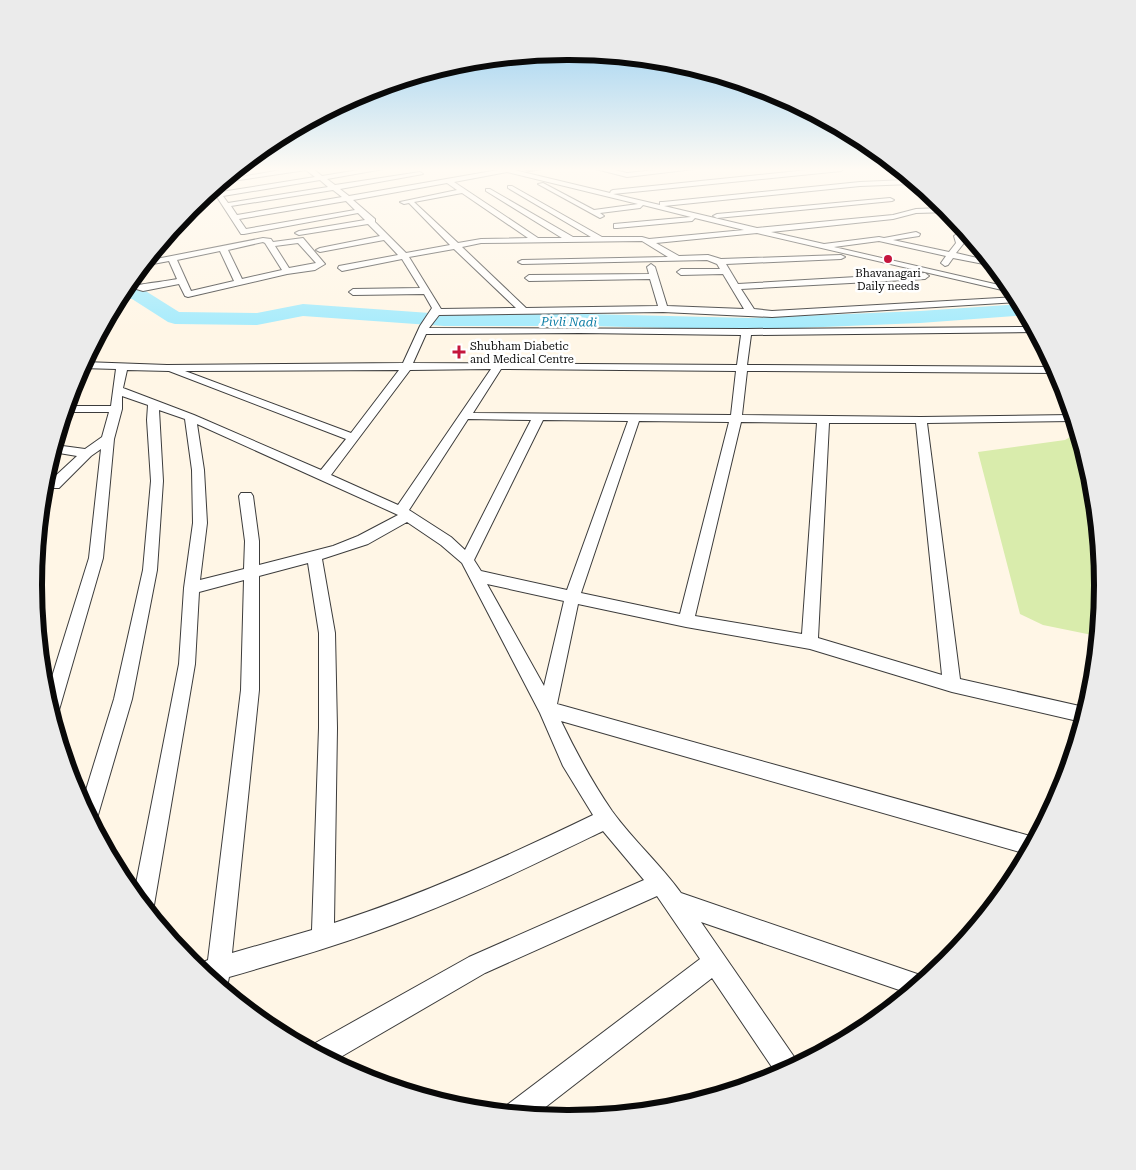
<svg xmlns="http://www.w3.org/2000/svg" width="1136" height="1170" font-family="'Roboto Serif',serif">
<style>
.green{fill:#d9ecac}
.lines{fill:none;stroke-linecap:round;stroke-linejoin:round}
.river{fill:#a5ebfc;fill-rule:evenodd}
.street-casing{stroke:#3c3c3c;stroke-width:2}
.street{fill:#fff;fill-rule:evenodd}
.wall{fill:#473e3b}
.shaded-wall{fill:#3a3230}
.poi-dot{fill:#c5163d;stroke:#fff;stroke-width:2}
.labels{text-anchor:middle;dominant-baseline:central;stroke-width:5;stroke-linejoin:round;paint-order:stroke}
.far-poi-label{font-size:11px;fill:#090909;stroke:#fff}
.far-water-label{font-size:12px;font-style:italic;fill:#097ca5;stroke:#fff}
.rim{fill:none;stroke:#090909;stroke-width:6}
</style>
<rect width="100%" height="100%" fill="#fff6e6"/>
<!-- green -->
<path class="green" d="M 1077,433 L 1092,481 L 1102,585 L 1097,636 L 1043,625 L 1020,614 L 978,452 L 1065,440 Z"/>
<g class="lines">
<!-- river -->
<path class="river" d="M 124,288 L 144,290 L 179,312 L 257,313 L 303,304 L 444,314 L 588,314 L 749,318 L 920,311 L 1021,304 L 1027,315 L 920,323 L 749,330 L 588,326 L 444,326 L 303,316 L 257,325 L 175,324 L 168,322 L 132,299 L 119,298 Z"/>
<!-- street casing -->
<g class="street-casing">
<g id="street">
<path d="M 292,168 L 312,168 L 322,176 L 371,168 L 389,168 L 327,179 L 335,185 L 420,172 L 423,174 L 340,189 L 349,196 L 498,170 L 493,168 L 506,168 L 610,193 L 611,191 L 613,190 L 827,168 L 844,169 L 841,171 L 613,194 L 660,205 L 660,202 L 663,202 L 860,182 L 907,180 L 894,172 L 874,168 L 899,169 L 950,212 L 916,213 L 893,219 L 771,232 L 824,244 L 879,237 L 884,238 L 916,232 L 920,234 L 919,236 L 893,240 L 949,252 L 956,243 L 954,236 L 964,229 L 967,233 L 962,237 L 964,243 L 956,253 L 990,261 L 994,266 L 953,258 L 948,265 L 945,266 L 941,263 L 946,256 L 879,241 L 834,247 L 1012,288 L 1015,293 L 757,233 L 656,243 L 679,256 L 708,255 L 721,259 L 841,255 L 845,257 L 841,259 L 726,264 L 738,284 L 925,273 L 929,276 L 925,279 L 741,289 L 754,309 L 772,311 L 1017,297 L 1020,302 L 772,317 L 663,312 L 439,315 L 429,328 L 746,329 L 1033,327 L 1036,332 L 751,335 L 747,365 L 1054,367 L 1057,373 L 747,371 L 742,415 L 921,417 L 1072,415 L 1073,421 L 927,423 L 960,679 L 1084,707 L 1086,708 L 1082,722 L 952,692 L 810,649 L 686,627 L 578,604 L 557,704 L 1030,836 L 1033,843 L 1029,851 L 1023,853 L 561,721 C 576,752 592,782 612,811 C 633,840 660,864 681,893 L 926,977 L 927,978 L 908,993 L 701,922 L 799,1064 L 778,1076 L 712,978 L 534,1116 L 503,1113 L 507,1105 L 700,959 L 657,896 L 485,973 L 332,1062 L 309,1049 L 310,1046 L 469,957 L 644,880 L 603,831 C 541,861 478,892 413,917 C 353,941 291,959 229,977 L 226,992 L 194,966 L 208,960 L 241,690 L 244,580 L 199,592 L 195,664 L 154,905 L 151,913 L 134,894 L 179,664 L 184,588 L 193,523 L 192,470 L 185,419 L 159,410 L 163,481 L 157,570 L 132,699 L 98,815 L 95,822 L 92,823 L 82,803 L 114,699 L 143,570 L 151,481 L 147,420 L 148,405 L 122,396 L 122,409 L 114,439 L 103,558 L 59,710 L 56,716 L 52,717 L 46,696 L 89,558 L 101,449 L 91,456 L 59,488 L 43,488 L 44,480 L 51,480 L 77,456 L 53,452 L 55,445 L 85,449 L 102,437 L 109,412 L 65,412 L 67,406 L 111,406 L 116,369 L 81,368 L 84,362 L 167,365 L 403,363 L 420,326 L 432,308 L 424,294 L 353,295 L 349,292 L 353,289 L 420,288 L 402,259 L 342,271 L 338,268 L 339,266 L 398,255 L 384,240 L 320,252 L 316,250 L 320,248 L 380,236 L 368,224 L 299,235 L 295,233 L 299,231 L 365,220 L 358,213 L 244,234 L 241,234 L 217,197 L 201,199 L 206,194 L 215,193 L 212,189 L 216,186 L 221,192 L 315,177 L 306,170 L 219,183 L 224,180 ZM 507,172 L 638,204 L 594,210 L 543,183 L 538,184 L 600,218 L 604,216 L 600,213 L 640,208 L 643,205 L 691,217 L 614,224 L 614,228 L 617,228 L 692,221 L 695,218 L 744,230 L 649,239 L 642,237 L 602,237 L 512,186 L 508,186 L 508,188 L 591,237 L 573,237 L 490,189 L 486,189 L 486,191 L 562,238 L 538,238 L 454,182 ZM 320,180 L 328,187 L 228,203 L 223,196 ZM 447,183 L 457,190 L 400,202 L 404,204 L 409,203 L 450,245 L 406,253 L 375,222 L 375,219 L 353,200 ZM 912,184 L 941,208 L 916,209 L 893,215 L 757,228 L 664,206 L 860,186 ZM 333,190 L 342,197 L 237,215 L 231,206 ZM 462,193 L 528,238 L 481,239 L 458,243 L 414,202 ZM 346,201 L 355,210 L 246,229 L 239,219 ZM 642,241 L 668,257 L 522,260 L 518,262 L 522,264 L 707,260 L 717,264 L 720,269 L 681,269 L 677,272 L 681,275 L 723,274 L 744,309 L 667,306 L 655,267 L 651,264 L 647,267 L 649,274 L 529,275 L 525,278 L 529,281 L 650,279 L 658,306 L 526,308 L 462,247 L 481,243 ZM 454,249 L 516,308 L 441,309 L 409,257 ZM 580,333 L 741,335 L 737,365 L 413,363 L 426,334 ZM 491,369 L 398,505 L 331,475 L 410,370 ZM 501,369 L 736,371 L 731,415 L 473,413 ZM 127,370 L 169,371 L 346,439 L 321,470 L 194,415 L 123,388 ZM 399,370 L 351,433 L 185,371 ZM 468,419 L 531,420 L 465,550 L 451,537 L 409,510 ZM 543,420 L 628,421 L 567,590 L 481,571 L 474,560 ZM 639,421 L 729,422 L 680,614 L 581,593 ZM 741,422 L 817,423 L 802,634 L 695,616 ZM 829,423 L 916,423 L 942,675 L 818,638 ZM 197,424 L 396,514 L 398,515 L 358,536 L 333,546 L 259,565 L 259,541 L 253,496 L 251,493 L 241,493 L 239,496 L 245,541 L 244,569 L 200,580 L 207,523 L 204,470 ZM 407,522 L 441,545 L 462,563 L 540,713 L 563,766 L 593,815 C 508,856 424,894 334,923 L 337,728 L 335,633 L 322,559 L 368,544 ZM 308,563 L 319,633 L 319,728 L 312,930 L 232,953 L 259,690 L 259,576 ZM 487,584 L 564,601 L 544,686 Z"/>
<path d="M 592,168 L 606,168 L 627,173 L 674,168 L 702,168 L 627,177 Z"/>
<path d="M 890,198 L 894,200 L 892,201 L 717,218 L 713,216 L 717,214 Z"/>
<path d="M 263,238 L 271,239 L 273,242 L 303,238 L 325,264 L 315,270 L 287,274 L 188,297 L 185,296 L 179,284 L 143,291 L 130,287 C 133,285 169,281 177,279 L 169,261 L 142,266 L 146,261 ZM 263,242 L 265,243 L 282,270 L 242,279 L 228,250 ZM 298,243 L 316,263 L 289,268 L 275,246 ZM 220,251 L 234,281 L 191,291 L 177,260 Z"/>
</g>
</g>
<!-- street -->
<use href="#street" class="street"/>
</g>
<!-- wall -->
<path class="wall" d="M 516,168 L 554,168 L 529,172 Z"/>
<!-- shaded-wall -->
<path class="shaded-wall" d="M 529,168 L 554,168 L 529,172 Z"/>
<!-- sky -->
<linearGradient id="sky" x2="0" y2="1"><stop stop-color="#8dcaf0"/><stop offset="0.51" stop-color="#fffbf4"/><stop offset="1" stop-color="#fffbf4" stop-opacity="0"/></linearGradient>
<rect width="1136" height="332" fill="url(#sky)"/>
<!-- markers -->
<g class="poi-dot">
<circle cx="888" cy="259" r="5"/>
<path d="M456.5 344.5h5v5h5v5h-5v5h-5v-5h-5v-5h5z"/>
</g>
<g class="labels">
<!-- far-poi labels -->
<g class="far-poi-label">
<text x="888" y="273">Bhavanagari<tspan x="888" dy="13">Daily needs</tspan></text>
<text x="470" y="346" text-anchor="start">Shubham Diabetic<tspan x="470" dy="13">and Medical Centre</tspan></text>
</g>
<!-- far-water labels -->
<g class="far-water-label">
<text transform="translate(569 322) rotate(1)">Pivli Nadi</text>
</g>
</g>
<!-- crop -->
<path d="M0 0H1136V1170H0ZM567 60H569A525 525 0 0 1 1094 585V585A525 525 0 0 1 569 1110H567A525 525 0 0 1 42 585V585A525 525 0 0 1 567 60Z" fill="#ebebeb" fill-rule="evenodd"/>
<path class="rim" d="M567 60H569A525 525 0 0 1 1094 585V585A525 525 0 0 1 569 1110H567A525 525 0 0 1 42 585V585A525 525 0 0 1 567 60Z"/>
</svg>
